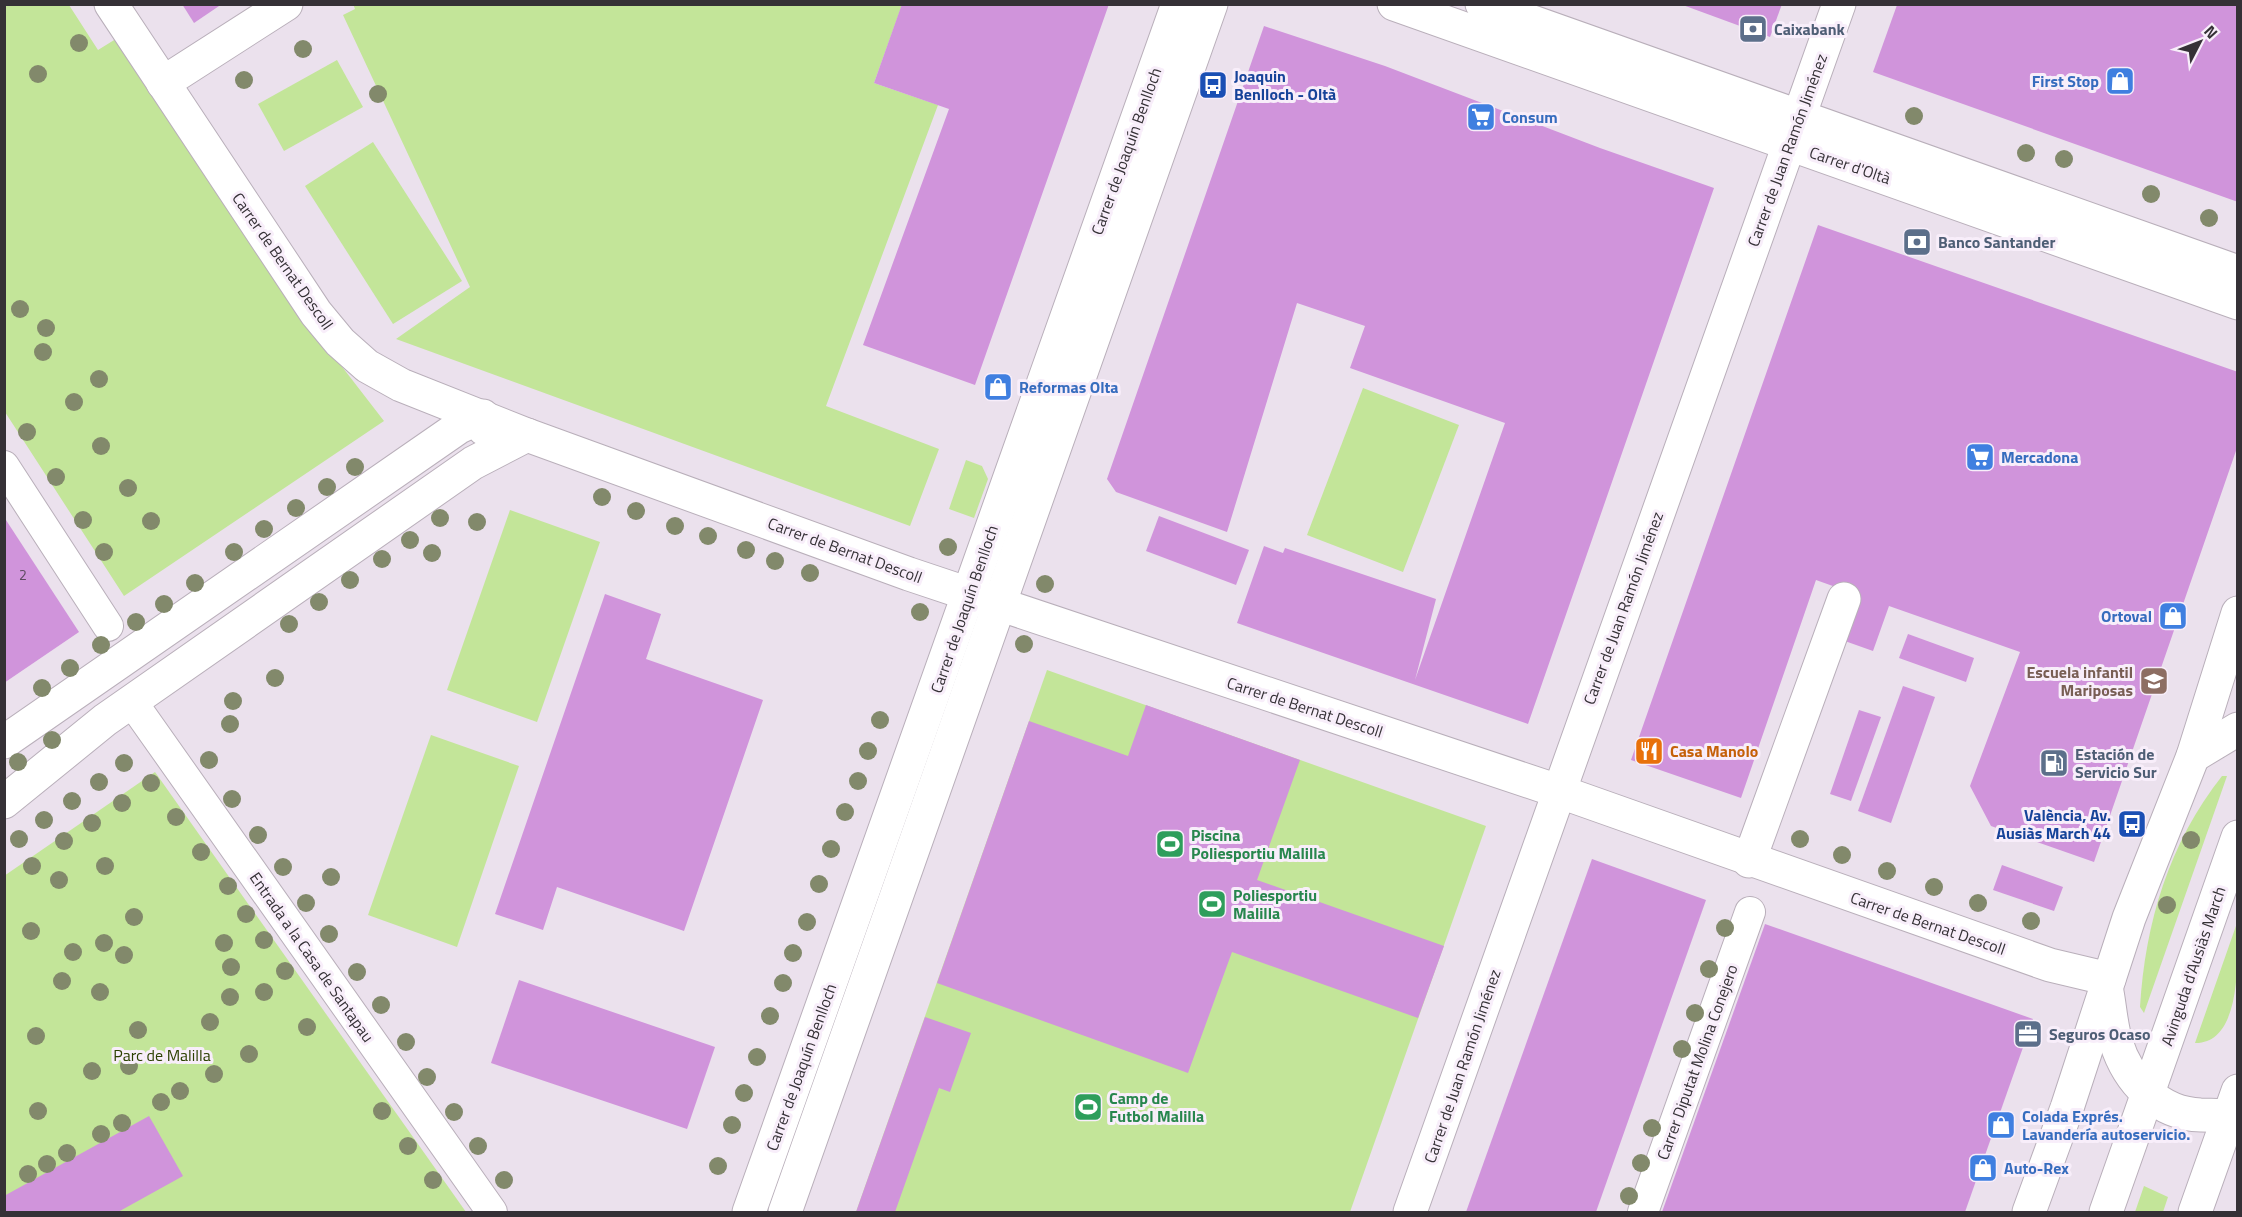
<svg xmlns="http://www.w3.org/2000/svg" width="2242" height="1217" font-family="'Titillium Web',sans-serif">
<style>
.green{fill:#c3e599}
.building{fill:#d094db}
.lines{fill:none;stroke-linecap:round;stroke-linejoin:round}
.pedestrian-casing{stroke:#b9afba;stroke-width:32}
.minor-casing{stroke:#b9afba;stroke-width:35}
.primary-casing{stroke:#b9afba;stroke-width:35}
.pedestrian{stroke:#fff;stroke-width:30}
.minor{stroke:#fff;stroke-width:33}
.primary{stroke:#fff;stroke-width:33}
.tree{fill:#82896b}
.labels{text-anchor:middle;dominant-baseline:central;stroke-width:6;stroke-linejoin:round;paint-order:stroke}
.number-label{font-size:14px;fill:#5c4a5f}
.service-label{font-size:16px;font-weight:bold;fill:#4e5e75;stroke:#f8eefa;text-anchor:start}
.transit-label{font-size:16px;font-weight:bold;fill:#164399;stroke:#f8eefa;text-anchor:start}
.shop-label{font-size:16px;font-weight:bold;fill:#366cbe;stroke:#f8eefa;text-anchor:start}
.street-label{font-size:16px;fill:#353136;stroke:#f8eefa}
.education-label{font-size:16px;font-weight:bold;fill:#785e54;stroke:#f8eefa;text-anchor:end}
.food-label{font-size:16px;font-weight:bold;fill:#c56008;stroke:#f8eefa;text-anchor:start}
.leisure-label{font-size:16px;font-weight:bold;fill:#27864d;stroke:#f8eefa;text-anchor:start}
.park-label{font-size:16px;fill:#2c4101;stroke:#f8eefa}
</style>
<rect width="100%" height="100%" fill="#ebe1ed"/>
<!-- green -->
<g class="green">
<path d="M 353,4 L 902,5 L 874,83 L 938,105 L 826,406 L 939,449 L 910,526 L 396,339 L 470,287 L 343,15 L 355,9 Z"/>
<path d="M 4,5 L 69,5 L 98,50 L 119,37 L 326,346 L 384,421 L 124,596 L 5,412 Z"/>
<path d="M 337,60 L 363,107 L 284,151 L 258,104 Z"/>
<path d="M 373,142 L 462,281 L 393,324 L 305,186 Z"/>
<path d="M 1363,388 L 1459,425 L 1403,572 L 1307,535 Z"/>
<path d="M 966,460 L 982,466 L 988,479 L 974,518 L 949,509 Z"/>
<path d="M 510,510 L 600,542 L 537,722 L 447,690 Z"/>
<path d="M 1047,670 L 1486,826 L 1350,1212 L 856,1212 Z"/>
<path d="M 431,735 L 519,766 L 457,947 L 368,915 Z"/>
<path d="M 155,772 L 466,1212 L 5,1212 L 4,876 Z"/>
<path d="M 2222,776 L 2227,776 L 2144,1013 L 2140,1007 C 2145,923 2169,843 2222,776 Z"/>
<path d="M 2237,923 C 2238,958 2242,1044 2195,1043 Z"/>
<path d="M 2144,1186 L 2168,1197 L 2163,1212 L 2135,1212 Z"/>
</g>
<!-- building -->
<g class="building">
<path d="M 182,4 L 222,4 L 194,23 Z"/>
<path d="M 902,4 L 1109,4 L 975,385 L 863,345 L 949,109 L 874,83 Z"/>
<path d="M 1680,4 L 1782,4 L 1770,37 Z"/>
<path d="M 1897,5 L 2238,5 L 2238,202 L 1873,72 Z"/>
<path d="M 1264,26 L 1385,66 L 1600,148 L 1714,188 L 1528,724 L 1237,623 L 1264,546 L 1283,553 L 1285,548 L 1436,599 L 1415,680 L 1505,423 L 1350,368 L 1365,326 L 1297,303 L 1227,532 L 1116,492 L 1107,479 Z"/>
<path d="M 1818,225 L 2238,372 L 2238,445 L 2094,862 L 1991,826 L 1970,786 L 2020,652 L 1889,606 L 1873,651 L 1842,640 L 1858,595 L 1816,580 L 1741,798 L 1631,760 Z"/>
<path d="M 1159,516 L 1249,550 L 1236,585 L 1146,551 Z"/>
<path d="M 4,517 L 79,632 L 4,683 Z"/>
<path d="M 605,594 L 661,614 L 646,659 L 763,700 L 684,931 L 557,887 L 543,930 L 495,914 Z"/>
<path d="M 1908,634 L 1974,658 L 1966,682 L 1899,658 Z"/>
<path d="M 1903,686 L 1935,697 L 1891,823 L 1858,811 Z"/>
<path d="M 1146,705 L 1300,760 L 1257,880 L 1444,946 L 1418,1018 L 1232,952 L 1188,1073 L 937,983 L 1029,721 L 1128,756 Z"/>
<path d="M 1859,710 L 1881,717 L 1851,801 L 1830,794 Z"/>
<path d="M 1592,859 L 1706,900 L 1596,1212 L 1466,1212 Z"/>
<path d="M 2002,865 L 2063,887 L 2054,911 L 1993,890 Z"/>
<path d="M 1765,924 L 2033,1019 L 1965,1212 L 1662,1212 Z"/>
<path d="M 519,980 L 715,1047 L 687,1129 L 491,1063 Z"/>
<path d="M 925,1017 L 971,1033 L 950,1092 L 939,1088 L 895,1212 L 856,1212 Z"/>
<path d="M 149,1116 L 183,1176 L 118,1212 L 4,1212 L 4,1196 Z"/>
</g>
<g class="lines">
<!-- pedestrian casing -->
<g class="pedestrian-casing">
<g id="pedestrian">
<path d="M 4,466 L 108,626"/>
<path d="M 132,702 L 492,1212"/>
<path d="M 1643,1212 L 1750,912"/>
</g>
</g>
<!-- minor casing -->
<g class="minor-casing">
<g id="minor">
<path d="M 111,4 L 316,313 L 340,342 L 367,366 L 401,385 L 527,435 L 909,574 L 1558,791 L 2050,965 L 2109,979"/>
<path d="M 1394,4 L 2238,303"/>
<path d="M 1482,4 L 2238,272"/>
<path d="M 163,83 L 286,4"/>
<path d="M 4,742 L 459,427 L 483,416 L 484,429"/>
<path d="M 2193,756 L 2238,729"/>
<path d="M 4,802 L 105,720 L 473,463 L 527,435"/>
<path d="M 1749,861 L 1844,599"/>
<path d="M 2107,992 C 2110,1008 2111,1026 2116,1042 C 2128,1081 2159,1114 2201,1115 C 2214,1115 2225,1117 2238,1113"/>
<path d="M 749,1212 L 1178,4"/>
<path d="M 785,1212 L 1211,4"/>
<path d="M 1410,1212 L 1839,4"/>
<path d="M 2029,1212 L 2067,1108 L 2129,918 L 2193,756 L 2238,613"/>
</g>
</g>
<!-- primary casing -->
<g class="primary-casing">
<g id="primary">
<path d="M 2106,1212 L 2238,837"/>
<path d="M 2195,1212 L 2238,1091"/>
</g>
</g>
<!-- pedestrian -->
<use href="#pedestrian" class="pedestrian"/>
<!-- minor -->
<use href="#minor" class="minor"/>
<!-- primary -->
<use href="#primary" class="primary"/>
</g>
<!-- trees -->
<g class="tree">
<circle cx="79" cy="43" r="9"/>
<circle cx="303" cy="49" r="9"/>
<circle cx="38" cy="74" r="9"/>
<circle cx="244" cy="80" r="9"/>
<circle cx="378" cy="94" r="9"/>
<circle cx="1914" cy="116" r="9"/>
<circle cx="2026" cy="153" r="9"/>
<circle cx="2064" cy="159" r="9"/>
<circle cx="2151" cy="194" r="9"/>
<circle cx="2209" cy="218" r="9"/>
<circle cx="20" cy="309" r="9"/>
<circle cx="46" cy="328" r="9"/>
<circle cx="43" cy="352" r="9"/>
<circle cx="99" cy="379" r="9"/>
<circle cx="74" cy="402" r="9"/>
<circle cx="27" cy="432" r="9"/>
<circle cx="101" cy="446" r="9"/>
<circle cx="355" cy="467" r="9"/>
<circle cx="56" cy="477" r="9"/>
<circle cx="327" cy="487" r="9"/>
<circle cx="128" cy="488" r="9"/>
<circle cx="602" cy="497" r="9"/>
<circle cx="296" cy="508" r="9"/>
<circle cx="636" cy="511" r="9"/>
<circle cx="440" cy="518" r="9"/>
<circle cx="83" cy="520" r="9"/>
<circle cx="151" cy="521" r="9"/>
<circle cx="477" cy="522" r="9"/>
<circle cx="675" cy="526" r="9"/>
<circle cx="264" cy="529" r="9"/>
<circle cx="708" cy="536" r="9"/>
<circle cx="410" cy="540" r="9"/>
<circle cx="948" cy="547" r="9"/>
<circle cx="746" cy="550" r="9"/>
<circle cx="104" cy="552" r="9"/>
<circle cx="234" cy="552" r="9"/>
<circle cx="432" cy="553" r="9"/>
<circle cx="382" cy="559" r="9"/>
<circle cx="775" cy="561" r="9"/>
<circle cx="810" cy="573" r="9"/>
<circle cx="350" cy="580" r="9"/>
<circle cx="195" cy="583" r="9"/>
<circle cx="1045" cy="584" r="9"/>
<circle cx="319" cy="602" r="9"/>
<circle cx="164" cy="604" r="9"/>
<circle cx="920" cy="612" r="9"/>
<circle cx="136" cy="622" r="9"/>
<circle cx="289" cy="624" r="9"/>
<circle cx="1024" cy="644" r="9"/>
<circle cx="101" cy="645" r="9"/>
<circle cx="70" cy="668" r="9"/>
<circle cx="275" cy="678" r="9"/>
<circle cx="42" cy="688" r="9"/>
<circle cx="233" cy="701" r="9"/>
<circle cx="880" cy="720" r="9"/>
<circle cx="230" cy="724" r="9"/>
<circle cx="52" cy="740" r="9"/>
<circle cx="868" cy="751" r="9"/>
<circle cx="209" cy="760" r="9"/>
<circle cx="18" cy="762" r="9"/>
<circle cx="124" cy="763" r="9"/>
<circle cx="858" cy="781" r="9"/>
<circle cx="99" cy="782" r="9"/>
<circle cx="151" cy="783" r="9"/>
<circle cx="232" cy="799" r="9"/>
<circle cx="72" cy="801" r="9"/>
<circle cx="122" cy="803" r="9"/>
<circle cx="845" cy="812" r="9"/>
<circle cx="176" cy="817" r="9"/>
<circle cx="44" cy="820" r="9"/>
<circle cx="92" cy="823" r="9"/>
<circle cx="258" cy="835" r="9"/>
<circle cx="19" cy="839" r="9"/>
<circle cx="1800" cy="839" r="9"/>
<circle cx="2191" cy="840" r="9"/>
<circle cx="64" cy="841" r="9"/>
<circle cx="831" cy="849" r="9"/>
<circle cx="201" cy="852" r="9"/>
<circle cx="1842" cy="855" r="9"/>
<circle cx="32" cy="866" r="9"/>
<circle cx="105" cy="866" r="9"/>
<circle cx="283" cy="867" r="9"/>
<circle cx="1887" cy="871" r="9"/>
<circle cx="331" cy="877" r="9"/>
<circle cx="59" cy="880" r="9"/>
<circle cx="819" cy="884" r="9"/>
<circle cx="228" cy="886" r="9"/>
<circle cx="1934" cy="887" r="9"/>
<circle cx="306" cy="903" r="9"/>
<circle cx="1978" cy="903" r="9"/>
<circle cx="2167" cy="905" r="9"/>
<circle cx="246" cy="914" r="9"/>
<circle cx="134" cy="917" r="9"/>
<circle cx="2031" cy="921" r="9"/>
<circle cx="807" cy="922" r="9"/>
<circle cx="1725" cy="928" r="9"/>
<circle cx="31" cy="931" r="9"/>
<circle cx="329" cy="934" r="9"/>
<circle cx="264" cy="940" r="9"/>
<circle cx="104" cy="943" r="9"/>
<circle cx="224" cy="943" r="9"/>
<circle cx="73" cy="952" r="9"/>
<circle cx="793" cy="953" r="9"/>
<circle cx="124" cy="955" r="9"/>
<circle cx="231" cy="967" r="9"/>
<circle cx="1709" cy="969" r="9"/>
<circle cx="285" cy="971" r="9"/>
<circle cx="357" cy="972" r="9"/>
<circle cx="62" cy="981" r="9"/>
<circle cx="783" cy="983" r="9"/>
<circle cx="100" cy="992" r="9"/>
<circle cx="264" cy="992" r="9"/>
<circle cx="230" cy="997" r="9"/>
<circle cx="381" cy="1005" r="9"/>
<circle cx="1695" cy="1013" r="9"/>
<circle cx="770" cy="1016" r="9"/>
<circle cx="210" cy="1022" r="9"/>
<circle cx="307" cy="1027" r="9"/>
<circle cx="138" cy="1030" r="9"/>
<circle cx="36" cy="1036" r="9"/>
<circle cx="406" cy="1042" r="9"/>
<circle cx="1682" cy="1049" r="9"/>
<circle cx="249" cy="1054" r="9"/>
<circle cx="757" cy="1057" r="9"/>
<circle cx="129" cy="1066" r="9"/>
<circle cx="92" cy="1071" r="9"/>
<circle cx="214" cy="1074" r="9"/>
<circle cx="427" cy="1077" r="9"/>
<circle cx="180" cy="1091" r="9"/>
<circle cx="744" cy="1093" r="9"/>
<circle cx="161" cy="1102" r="9"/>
<circle cx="38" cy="1111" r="9"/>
<circle cx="382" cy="1111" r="9"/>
<circle cx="454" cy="1112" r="9"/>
<circle cx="122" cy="1123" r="9"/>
<circle cx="732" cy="1125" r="9"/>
<circle cx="1652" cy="1128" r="9"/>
<circle cx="101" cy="1134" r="9"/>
<circle cx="408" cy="1146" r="9"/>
<circle cx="478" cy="1146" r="9"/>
<circle cx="67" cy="1153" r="9"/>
<circle cx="1641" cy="1163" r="9"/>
<circle cx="47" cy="1164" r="9"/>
<circle cx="718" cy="1166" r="9"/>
<circle cx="28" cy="1174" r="9"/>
<circle cx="433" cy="1180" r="9"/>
<circle cx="504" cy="1180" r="9"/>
<circle cx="1629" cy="1196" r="9"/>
</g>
<!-- icons -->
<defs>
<g id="bank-square" transform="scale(1.5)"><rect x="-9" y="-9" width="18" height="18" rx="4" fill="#5c6f8a" stroke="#f8eefa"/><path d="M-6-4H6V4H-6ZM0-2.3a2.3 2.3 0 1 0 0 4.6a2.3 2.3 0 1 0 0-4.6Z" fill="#fff"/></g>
<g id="shop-square" transform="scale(1.5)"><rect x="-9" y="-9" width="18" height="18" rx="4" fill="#3f7fe0" stroke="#f8eefa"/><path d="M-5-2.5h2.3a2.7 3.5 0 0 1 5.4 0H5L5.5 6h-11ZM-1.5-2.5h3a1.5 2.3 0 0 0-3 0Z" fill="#fff"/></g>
<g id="bus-square" transform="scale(1.5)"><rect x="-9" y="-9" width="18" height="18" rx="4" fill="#1a4fb4" stroke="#f8eefa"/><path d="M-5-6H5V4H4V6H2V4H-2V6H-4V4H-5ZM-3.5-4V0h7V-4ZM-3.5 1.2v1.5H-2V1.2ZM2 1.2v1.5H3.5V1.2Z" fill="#fff"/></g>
<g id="supermarket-square" transform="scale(1.5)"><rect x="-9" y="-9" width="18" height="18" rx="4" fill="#3f7fe0" stroke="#f8eefa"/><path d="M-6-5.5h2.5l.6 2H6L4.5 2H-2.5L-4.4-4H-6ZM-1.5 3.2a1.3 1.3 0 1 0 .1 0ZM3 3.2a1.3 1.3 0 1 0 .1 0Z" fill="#fff"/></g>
<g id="school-square" transform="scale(1.5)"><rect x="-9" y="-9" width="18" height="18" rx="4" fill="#8d6e63" stroke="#f8eefa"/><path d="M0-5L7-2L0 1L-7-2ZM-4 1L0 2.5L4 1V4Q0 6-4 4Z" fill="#fff"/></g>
<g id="restaurant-square" transform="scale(1.5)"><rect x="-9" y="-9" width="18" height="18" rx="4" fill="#e8710a" stroke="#f8eefa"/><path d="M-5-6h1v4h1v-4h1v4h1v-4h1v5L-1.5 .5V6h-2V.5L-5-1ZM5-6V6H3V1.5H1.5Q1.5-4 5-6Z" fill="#fff"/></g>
<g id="fuel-square" transform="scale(1.5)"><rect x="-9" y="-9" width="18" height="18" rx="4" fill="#5c6f8a" stroke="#f8eefa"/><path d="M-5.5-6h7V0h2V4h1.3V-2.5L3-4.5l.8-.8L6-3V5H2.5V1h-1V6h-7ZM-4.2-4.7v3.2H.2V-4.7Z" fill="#fff"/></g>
<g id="stadium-square" transform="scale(1.5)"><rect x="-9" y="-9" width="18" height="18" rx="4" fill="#2e9e5b" stroke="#f8eefa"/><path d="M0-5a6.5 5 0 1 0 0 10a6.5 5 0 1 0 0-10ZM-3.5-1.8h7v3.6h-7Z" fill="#fff"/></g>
<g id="office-square" transform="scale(1.5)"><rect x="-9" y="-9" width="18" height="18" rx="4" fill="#5c6f8a" stroke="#f8eefa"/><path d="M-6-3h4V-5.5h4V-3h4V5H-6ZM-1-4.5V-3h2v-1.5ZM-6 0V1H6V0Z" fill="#fff"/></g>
</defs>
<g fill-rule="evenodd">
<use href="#bank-square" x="1753" y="29"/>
<use href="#shop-square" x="2120" y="81"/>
<use href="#bus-square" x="1213" y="85"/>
<use href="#supermarket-square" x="1481" y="117"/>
<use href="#bank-square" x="1917" y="242"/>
<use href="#shop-square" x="998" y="387"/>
<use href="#supermarket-square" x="1980" y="457"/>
<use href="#shop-square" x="2173" y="616"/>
<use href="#school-square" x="2154" y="681"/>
<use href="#restaurant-square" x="1649" y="751"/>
<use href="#fuel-square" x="2054" y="763"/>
<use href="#bus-square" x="2132" y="824"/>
<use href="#stadium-square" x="1170" y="844"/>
<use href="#stadium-square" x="1212" y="904"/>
<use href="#office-square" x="2028" y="1034"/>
<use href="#stadium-square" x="1088" y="1107"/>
<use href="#shop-square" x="2001" y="1125"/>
<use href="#shop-square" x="1983" y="1168"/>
</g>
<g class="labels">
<!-- number labels -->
<g class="number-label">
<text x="23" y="574">2</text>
</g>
<!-- service labels -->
<g class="service-label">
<text x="1774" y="29">Caixabank</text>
<text x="1938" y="242">Banco Santander</text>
<text x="2075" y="754">Estación de<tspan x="2075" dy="18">Servicio Sur</tspan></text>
<text x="2049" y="1034">Seguros Ocaso</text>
</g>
<!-- transit labels -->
<g class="transit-label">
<text x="1234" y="76">Joaquin<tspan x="1234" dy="18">Benlloch - Oltà</tspan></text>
<text x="2111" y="815" text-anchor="end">València, Av.<tspan x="2111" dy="18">Ausiàs March 44</tspan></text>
</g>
<!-- shop labels -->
<g class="shop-label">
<text x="2099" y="81" text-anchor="end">First Stop</text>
<text x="1502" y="117">Consum</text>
<text x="1019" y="387">Reformas Olta</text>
<text x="2001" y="457">Mercadona</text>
<text x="2152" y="616" text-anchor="end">Ortoval</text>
<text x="2022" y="1116">Colada Exprés.<tspan x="2022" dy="18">Lavandería autoservicio.</tspan></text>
<text x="2004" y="1168">Auto-Rex</text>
</g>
<!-- street labels -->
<g class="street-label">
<text transform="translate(1787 150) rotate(-70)">Carrer de Juan Ramón Jiménez</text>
<text transform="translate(1126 151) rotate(-70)">Carrer de Joaquín Benlloch</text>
<text transform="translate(1850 165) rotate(19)">Carrer d'Oltà</text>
<text transform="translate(283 261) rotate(55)">Carrer de Bernat Descoll</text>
<text transform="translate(845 550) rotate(20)">Carrer de Bernat Descoll</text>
<text transform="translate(1623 608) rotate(-70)">Carrer de Juan Ramón Jiménez</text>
<text transform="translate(964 609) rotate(-71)">Carrer de Joaquín Benlloch</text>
<text transform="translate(1305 707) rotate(18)">Carrer de Bernat Descoll</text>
<text transform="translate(1928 923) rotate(19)">Carrer de Bernat Descoll</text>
<text transform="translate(312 957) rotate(55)">Entrada a la Casa de Santapau</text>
<text transform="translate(2193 966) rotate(-71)">Avinguda d'Ausiàs March</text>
<text transform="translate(1697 1062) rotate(-70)">Carrer Diputat Molina Conejero</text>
<text transform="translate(1462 1066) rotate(-71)">Carrer de Juan Ramón Jiménez</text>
<text transform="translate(801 1067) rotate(-70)">Carrer de Joaquín Benlloch</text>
</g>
<!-- education labels -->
<g class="education-label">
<text x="2133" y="672">Escuela infantil<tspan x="2133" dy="18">Mariposas</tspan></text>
</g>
<!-- food labels -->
<g class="food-label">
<text x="1670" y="751">Casa Manolo</text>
</g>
<!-- leisure labels -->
<g class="leisure-label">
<text x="1191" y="835">Piscina<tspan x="1191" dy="18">Poliesportiu Malilla</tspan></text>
<text x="1233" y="895">Poliesportiu<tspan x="1233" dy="18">Malilla</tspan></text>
<text x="1109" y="1098">Camp de<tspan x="1109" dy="18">Futbol Malilla</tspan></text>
</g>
<!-- park labels -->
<g class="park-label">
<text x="162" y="1055">Parc de Malilla</text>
</g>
</g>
<!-- border -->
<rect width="2242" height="1217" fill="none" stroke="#353136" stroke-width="12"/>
<!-- north arrow -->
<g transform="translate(2200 42) rotate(48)" stroke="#f8eefa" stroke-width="4.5" paint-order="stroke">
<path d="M0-4.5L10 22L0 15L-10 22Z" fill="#353136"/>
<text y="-9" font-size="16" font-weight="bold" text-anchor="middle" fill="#353136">N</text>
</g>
</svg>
